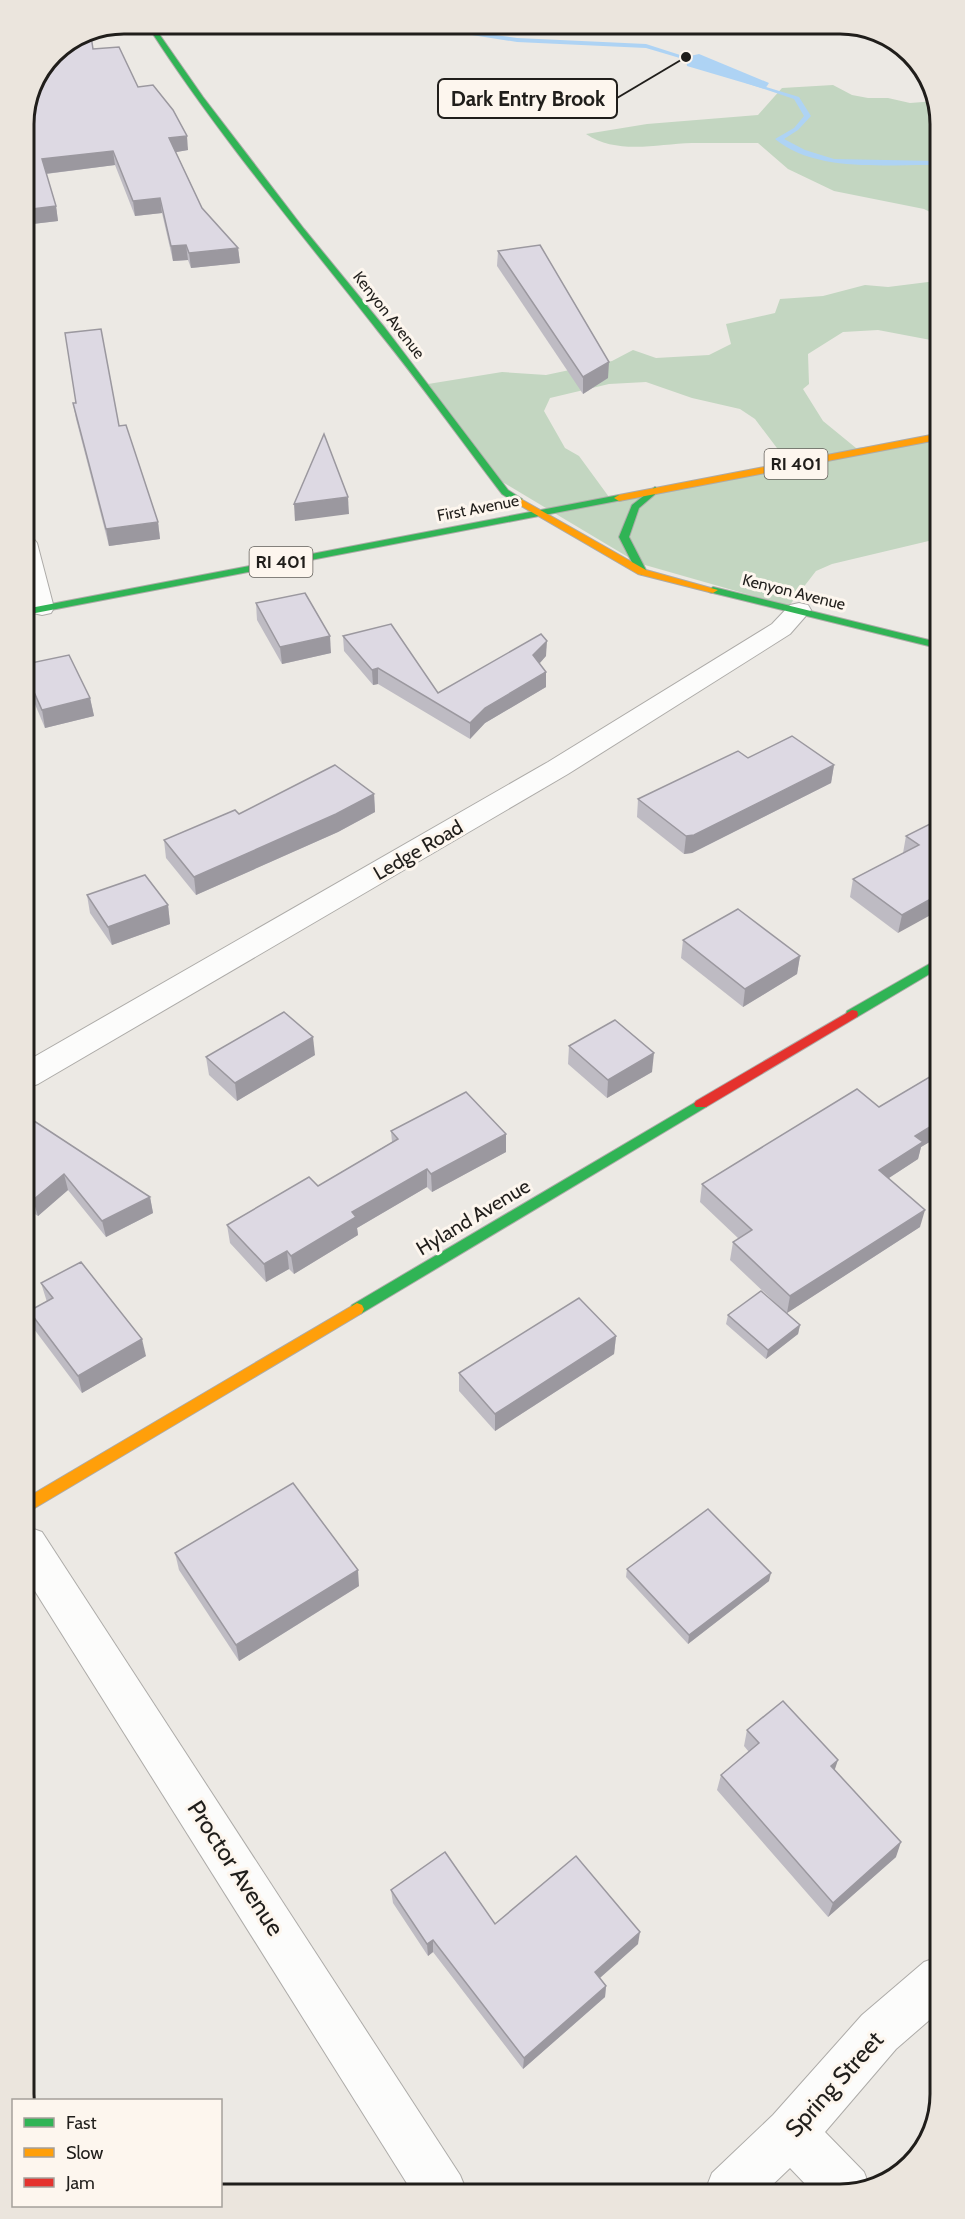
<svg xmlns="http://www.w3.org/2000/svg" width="965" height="2219" font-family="Cabin,sans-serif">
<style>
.green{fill:#c3d6c1;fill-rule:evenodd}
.water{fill:#aed3f4}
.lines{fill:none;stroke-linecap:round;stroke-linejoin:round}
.stream{fill:#aed3f4;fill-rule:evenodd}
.street-casing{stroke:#adaba8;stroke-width:2}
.fast-casing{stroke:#adaba8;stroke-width:2}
.slow-casing{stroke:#adaba8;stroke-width:2}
.jam-casing{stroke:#adaba8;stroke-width:2}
.street{fill:#fcfcfb;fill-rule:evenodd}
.fast{fill:#30b455;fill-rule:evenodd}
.slow{fill:#ff9f0a;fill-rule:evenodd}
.jam{fill:#e5322d;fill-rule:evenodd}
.wall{fill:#bebbc3}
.shaded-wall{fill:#9b989f}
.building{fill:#ddd9e3;stroke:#9b989f;stroke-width:1.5}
.labels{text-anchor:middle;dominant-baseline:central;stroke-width:6;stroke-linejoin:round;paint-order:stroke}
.far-street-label{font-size:16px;fill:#201e1b;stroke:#fdf6ee}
.shield{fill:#fdf6ee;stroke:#625f5a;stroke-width:1.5}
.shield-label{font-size:18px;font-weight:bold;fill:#201e1b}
.street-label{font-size:20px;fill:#201e1b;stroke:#fdf6ee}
.near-street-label{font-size:24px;fill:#201e1b;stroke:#fdf6ee}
.rim{fill:none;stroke:#201e1b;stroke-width:3}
.leader{fill:none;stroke:#201e1b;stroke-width:2}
.callout-dot{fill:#201e1b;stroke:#fdf6ee;stroke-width:2}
.callout{fill:#fdf6ee;stroke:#201e1b;stroke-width:2}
.callout-label{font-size:21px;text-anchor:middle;font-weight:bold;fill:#201e1b}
</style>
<rect width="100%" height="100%" fill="#ece9e4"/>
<!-- green -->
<g class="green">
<path d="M 833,85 L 852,95 L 868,98 L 888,98 L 910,103 L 936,101 L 934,163 L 936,164 L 936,215 L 924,209 L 834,191 L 788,169 L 758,143 C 736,143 714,143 692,143 C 657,144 617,155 586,134 L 647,124 L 758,115 L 782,88 Z"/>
<path d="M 936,281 L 936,341 L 878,330 L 843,332 L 808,354 L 809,384 L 803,389 L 823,421 L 856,448 L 937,438 L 937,539 L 832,564 L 816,571 L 789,606 L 638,563 L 494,477 L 428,384 L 502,372 L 546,375 L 612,361 L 633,350 L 656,358 L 709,355 L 731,344 L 726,324 L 775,313 L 780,299 L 823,296 L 865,285 L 888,287 ZM 646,382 L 692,398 L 740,409 L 755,419 L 789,464 L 609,497 L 579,456 L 565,448 L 544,411 L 550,398 L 609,384 Z"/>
</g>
<!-- water -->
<path class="water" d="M 699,54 L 769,83 L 765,89 L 687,66 L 686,57 Z"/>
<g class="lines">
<!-- stream -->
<g class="stream">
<path d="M 427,28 L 444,28 L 517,38 L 646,44 L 705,63 L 700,64 L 646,48 L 517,42 Z"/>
<path d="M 746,81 L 799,97 L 811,116 L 798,130 L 784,139 L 805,150 L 834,159 L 936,161 L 936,165 C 886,164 816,173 775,139 L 794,128 L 804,116 L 794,99 L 746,83 Z"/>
</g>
<!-- street casing -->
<g class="street-casing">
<g id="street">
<path d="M 25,536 L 33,538 L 37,543 L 54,608 L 51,613 L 42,615 L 33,613 C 19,593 25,559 25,536 Z"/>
<path d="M 799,603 L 808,605 L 811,610 L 790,634 L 568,774 L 38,1084 L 27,1088 L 27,1061 L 548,762 L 772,624 L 790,605 Z"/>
<path d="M 28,1527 L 42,1532 L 460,2175 L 467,2192 L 413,2193 L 28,1580 Z"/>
<path d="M 941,1956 L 941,2010 L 896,2049 L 825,2132 L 864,2172 L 871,2190 L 811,2190 L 790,2168 L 767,2190 L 705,2191 L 712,2173 L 773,2115 L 862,2015 L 924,1962 Z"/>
</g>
</g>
<!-- fast casing -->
<g class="fast-casing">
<g id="fast">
<path d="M 151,31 L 157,31 L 203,97 L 304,229 L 385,328 L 508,490 L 522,499 L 522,503 L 516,503 L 502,494 C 461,440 421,384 378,331 C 301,233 219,136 151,31 Z"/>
<path d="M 655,487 L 660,490 L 639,508 L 629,537 L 647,572 L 642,575 L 637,572 L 619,537 L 632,505 Z"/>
<path d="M 619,495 L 624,498 L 622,500 L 25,615 L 25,609 Z"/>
<path d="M 713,587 L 937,642 L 937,648 L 709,592 L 708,590 Z"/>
<path d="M 938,959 L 938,969 L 857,1017 L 847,1017 L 846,1014 L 847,1011 Z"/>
<path d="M 701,1099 L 708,1104 L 706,1107 L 362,1313 L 357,1315 L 352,1313 L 350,1309 L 352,1305 Z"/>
</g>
</g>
<!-- slow casing -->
<g class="slow-casing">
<g id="slow">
<path d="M 936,434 L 937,440 L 619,501 L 614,498 L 619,495 Z"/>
<path d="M 519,498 L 646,570 L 718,590 L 713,593 L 638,574 L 516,503 L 514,501 Z"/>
<path d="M 357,1303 L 362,1305 L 364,1309 L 362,1313 L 28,1512 L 28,1497 Z"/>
</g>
</g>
<!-- jam casing -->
<g class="jam-casing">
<path id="jam" d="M 852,1010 L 857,1011 L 858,1014 L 857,1017 L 706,1107 L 696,1107 L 694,1104 L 696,1101 Z"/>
</g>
<!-- street -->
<use href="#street" class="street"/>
<!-- fast -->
<use href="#fast" class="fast"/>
<!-- slow -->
<use href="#slow" class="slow"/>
<!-- jam -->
<use href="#jam" class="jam"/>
</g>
<!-- wall -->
<g class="wall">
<path d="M 91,36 L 93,49 L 138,87 L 188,150 L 176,152 L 202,208 L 238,248 L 240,263 L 191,268 L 188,260 L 173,261 L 162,213 L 135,216 L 115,165 L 46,174 L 56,206 L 58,221 L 24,225 Z"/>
<path d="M 498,251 L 608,378 L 583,394 L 497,266 Z"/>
<path d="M 73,403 L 119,426 L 158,522 L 160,539 L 109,546 L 76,419 Z"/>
<path d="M 256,603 L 331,653 L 282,664 L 257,620 Z"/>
<path d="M 343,636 L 438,693 L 546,656 L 539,663 L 546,687 L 485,723 L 470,739 L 378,684 L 373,685 L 344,651 Z"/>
<path d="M 26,664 L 90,698 L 94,716 L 45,728 L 26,683 Z"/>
<path d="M 748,758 L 834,765 L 831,783 L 692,853 L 684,854 L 637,817 L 638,799 Z"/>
<path d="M 374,794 L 375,812 L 338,832 L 196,895 L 166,858 L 164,840 L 239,814 Z"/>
<path d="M 938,820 L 898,933 L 850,897 L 853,879 L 903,853 L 906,836 Z"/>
<path d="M 87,895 L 168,905 L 170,924 L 112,945 L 90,913 Z"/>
<path d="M 683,940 L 800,956 L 797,974 L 743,1007 L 681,958 Z"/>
<path d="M 569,1046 L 652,1072 L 607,1098 L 568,1064 Z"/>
<path d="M 315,1055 L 237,1101 L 209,1075 L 206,1057 Z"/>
<path d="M 938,1059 L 938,1137 L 921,1147 L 918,1159 L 889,1178 L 920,1227 L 787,1313 L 800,1325 L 798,1334 L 766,1359 L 726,1324 L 728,1315 L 785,1312 L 730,1260 L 733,1242 L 739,1239 L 700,1202 L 702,1184 L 879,1107 L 931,1076 L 935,1061 Z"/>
<path d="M 27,1118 L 150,1197 L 153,1213 L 106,1237 L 68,1190 L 38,1216 L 27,1209 L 27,1145 L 29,1143 L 27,1140 Z"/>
<path d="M 391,1131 L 506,1134 L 506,1152 L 432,1192 L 427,1187 L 357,1228 L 358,1235 L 294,1274 L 289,1269 L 266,1282 L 230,1243 L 227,1225 L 318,1186 L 392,1142 Z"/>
<path d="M 41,1283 L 146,1356 L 82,1393 L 34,1329 L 29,1311 L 47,1302 Z"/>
<path d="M 616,1336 L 614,1354 L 495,1431 L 459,1391 L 459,1373 Z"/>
<path d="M 175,1553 L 359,1586 L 239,1661 L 179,1570 Z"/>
<path d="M 627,1569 L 769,1581 L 688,1644 L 626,1577 Z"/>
<path d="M 747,1730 L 835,1770 L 896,1857 L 828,1917 L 717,1790 L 721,1775 L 749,1752 L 744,1746 Z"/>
<path d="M 391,1890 L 495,1924 L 638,1944 L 600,1978 L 606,1986 L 605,1997 L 523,2069 L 433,1952 L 428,1956 L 393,1903 Z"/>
</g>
<!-- shaded-wall -->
<g class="shaded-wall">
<path d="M 187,136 L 188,150 L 171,153 L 169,138 Z"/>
<path d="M 113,151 L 115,165 L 44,174 L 42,159 Z"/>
<path d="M 160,198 L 162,213 L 135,216 L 133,201 Z"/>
<path d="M 56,206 L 58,221 L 24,225 L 24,210 Z"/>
<path d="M 186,245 L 188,260 L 173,261 L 171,246 Z"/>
<path d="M 238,248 L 240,263 L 191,268 L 189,253 Z"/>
<path d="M 609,362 L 608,378 L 583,394 L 583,377 Z"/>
<path d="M 348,497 L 349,514 L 295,521 L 294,504 Z"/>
<path d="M 158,522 L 160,539 L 109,546 L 106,529 Z"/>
<path d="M 330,636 L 331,653 L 282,664 L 280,647 Z"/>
<path d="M 547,641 L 546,656 L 533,671 L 533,655 Z"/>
<path d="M 378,668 L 378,684 L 373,685 L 372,670 Z"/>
<path d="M 546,672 L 546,687 L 485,723 L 470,739 L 470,723 L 485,708 Z"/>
<path d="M 90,698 L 94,716 L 45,728 L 42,710 Z"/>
<path d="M 834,765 L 831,783 L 692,853 L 684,854 L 686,836 Z"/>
<path d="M 374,794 L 375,812 L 338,832 L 196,895 L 194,877 Z"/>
<path d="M 938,895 L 938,911 L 898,933 L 902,915 Z"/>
<path d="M 168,905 L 170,924 L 112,945 L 108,927 Z"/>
<path d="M 800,956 L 797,974 L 743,1007 L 745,989 Z"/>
<path d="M 313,1037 L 315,1055 L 237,1101 L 235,1083 Z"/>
<path d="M 654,1053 L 652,1072 L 607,1098 L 608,1080 Z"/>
<path d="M 938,1122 L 938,1137 L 921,1147 L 918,1159 L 875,1187 L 879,1170 L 915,1136 Z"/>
<path d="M 506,1134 L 506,1152 L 432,1192 L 431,1174 Z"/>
<path d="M 427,1169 L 427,1187 L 357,1228 L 358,1235 L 294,1274 L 291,1256 L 352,1212 Z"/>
<path d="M 64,1174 L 68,1190 L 38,1216 L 33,1200 Z"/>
<path d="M 150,1197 L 153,1213 L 106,1237 L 102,1221 Z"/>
<path d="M 925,1210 L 920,1227 L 787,1313 L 790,1296 Z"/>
<path d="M 287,1251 L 289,1269 L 266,1282 L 264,1264 Z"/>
<path d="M 800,1325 L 798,1334 L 766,1359 L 768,1350 Z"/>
<path d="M 616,1336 L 614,1354 L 495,1431 L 495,1414 Z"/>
<path d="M 142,1339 L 146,1356 L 82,1393 L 78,1376 Z"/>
<path d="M 358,1570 L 359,1586 L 239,1661 L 236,1645 Z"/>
<path d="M 771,1573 L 769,1581 L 688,1644 L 689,1635 Z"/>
<path d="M 838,1760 L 833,1775 L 831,1766 Z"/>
<path d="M 901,1842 L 896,1857 L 828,1917 L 833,1903 Z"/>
<path d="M 640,1932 L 638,1944 L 593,1984 L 595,1972 Z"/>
<path d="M 433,1940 L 433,1952 L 428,1956 L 427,1944 Z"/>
<path d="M 606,1986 L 605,1997 L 523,2069 L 524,2058 Z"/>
</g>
<!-- building -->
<g class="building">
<path d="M 83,34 L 91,36 L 93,49 L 119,47 L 138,87 L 153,85 L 173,110 L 187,136 L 169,138 L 202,208 L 238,248 L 189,253 L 186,245 L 171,246 L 160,198 L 133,201 L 113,151 L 42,159 L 56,206 L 24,210 L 24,118 L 54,53 Z"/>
<path d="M 540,245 L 609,362 L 583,377 L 498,251 Z"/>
<path d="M 101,329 L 119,426 L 126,425 L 158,522 L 106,529 L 73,403 L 76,403 L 65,333 Z"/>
<path d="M 324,434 L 348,497 L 294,504 Z"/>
<path d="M 305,593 L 330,636 L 280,647 L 256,603 Z"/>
<path d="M 391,624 L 438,693 L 541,634 L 547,641 L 533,655 L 546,672 L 485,708 L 470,723 L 378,668 L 372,670 L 343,636 Z"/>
<path d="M 69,655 L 90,698 L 42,710 L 26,674 L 26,664 Z"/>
<path d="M 792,736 L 834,765 L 694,835 L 686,836 L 638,799 L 738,751 L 748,758 Z"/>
<path d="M 335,765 L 374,794 L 336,814 L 194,877 L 164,840 L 235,810 L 239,814 Z"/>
<path d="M 938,820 L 938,895 L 902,915 L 853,879 L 919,845 L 906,836 Z"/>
<path d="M 145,875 L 168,905 L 108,927 L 87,895 Z"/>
<path d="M 738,909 L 800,956 L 745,989 L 683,940 Z"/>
<path d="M 284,1012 L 313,1037 L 235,1083 L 206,1057 Z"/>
<path d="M 615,1020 L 654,1053 L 608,1080 L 569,1046 Z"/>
<path d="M 938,1072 L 938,1122 L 915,1136 L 923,1142 L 879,1170 L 925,1210 L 790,1296 L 733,1242 L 752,1230 L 702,1184 L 857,1089 L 879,1107 Z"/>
<path d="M 466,1092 L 506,1134 L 431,1174 L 427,1169 L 352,1212 L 356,1217 L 291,1256 L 287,1251 L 264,1264 L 227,1225 L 309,1177 L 318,1186 L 398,1139 L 391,1131 Z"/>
<path d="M 28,1117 L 150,1197 L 102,1221 L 64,1174 L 33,1200 L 27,1196 L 27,1145 L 34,1138 L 27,1129 L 27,1118 Z"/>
<path d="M 81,1262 L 142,1339 L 78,1376 L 29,1311 L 53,1298 L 41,1283 Z"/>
<path d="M 761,1291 L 800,1325 L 768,1350 L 728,1315 Z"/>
<path d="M 579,1298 L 616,1336 L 495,1414 L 459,1373 Z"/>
<path d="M 293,1483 L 358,1570 L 236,1645 L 175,1553 Z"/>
<path d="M 708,1509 L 771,1573 L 689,1635 L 627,1569 Z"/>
<path d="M 783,1701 L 838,1760 L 831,1766 L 901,1842 L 833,1903 L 721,1775 L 759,1743 L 747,1730 Z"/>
<path d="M 445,1852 L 495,1924 L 576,1856 L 640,1932 L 595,1972 L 606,1986 L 524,2058 L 433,1940 L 427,1944 L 391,1890 Z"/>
</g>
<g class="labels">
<!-- far-street labels -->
<g class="far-street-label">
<text transform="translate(389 315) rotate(52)">Kenyon Avenue</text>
<text transform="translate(478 508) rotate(-11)">First Avenue</text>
<text transform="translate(794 592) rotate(14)">Kenyon Avenue</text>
</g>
<!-- shield labels -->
<g class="shield">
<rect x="764.5" y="449" width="63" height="30" rx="4.5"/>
<rect x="249.5" y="547" width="63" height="30" rx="4.5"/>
</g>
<g class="shield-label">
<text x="796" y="464">RI 401</text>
<text x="281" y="562">RI 401</text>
</g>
<!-- street labels -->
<g class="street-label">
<text transform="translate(418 850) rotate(-30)">Ledge Road</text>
<text transform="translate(473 1217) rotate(-31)">Hyland Avenue</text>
</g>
<!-- near-street labels -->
<g class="near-street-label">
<text transform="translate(236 1868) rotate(57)">Proctor Avenue</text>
<text transform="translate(834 2084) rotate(-48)">Spring Street</text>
</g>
</g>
<!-- crop -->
<path d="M0 0H965V2219H0ZM124 34H840A90 90 0 0 1 930 124V2094A90 90 0 0 1 840 2184H124A90 90 0 0 1 34 2094V124A90 90 0 0 1 124 34Z" fill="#ebe5dd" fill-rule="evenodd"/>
<path class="rim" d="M124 34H840A90 90 0 0 1 930 124V2094A90 90 0 0 1 840 2184H124A90 90 0 0 1 34 2094V124A90 90 0 0 1 124 34Z"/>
<!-- callouts -->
<path class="leader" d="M686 57L617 98"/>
<circle class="callout-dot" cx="686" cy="57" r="6"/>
<rect class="callout" x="438" y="79" width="179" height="39" rx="6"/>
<g class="callout-label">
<text x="528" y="106">Dark Entry Brook</text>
</g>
<!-- legend -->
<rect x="12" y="2099" width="210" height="108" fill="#fdf6ee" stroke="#a5a09a" stroke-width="1.5"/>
<rect x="24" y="2118" width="30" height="9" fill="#30b455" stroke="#a5a09a" stroke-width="1.5"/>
<text x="66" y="2129" font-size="18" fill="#201e1b">Fast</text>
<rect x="24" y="2148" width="30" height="9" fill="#ff9f0a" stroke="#a5a09a" stroke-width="1.5"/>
<text x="66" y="2159" font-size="18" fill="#201e1b">Slow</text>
<rect x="24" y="2178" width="30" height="9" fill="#e5322d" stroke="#a5a09a" stroke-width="1.5"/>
<text x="66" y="2189" font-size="18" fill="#201e1b">Jam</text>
</svg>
